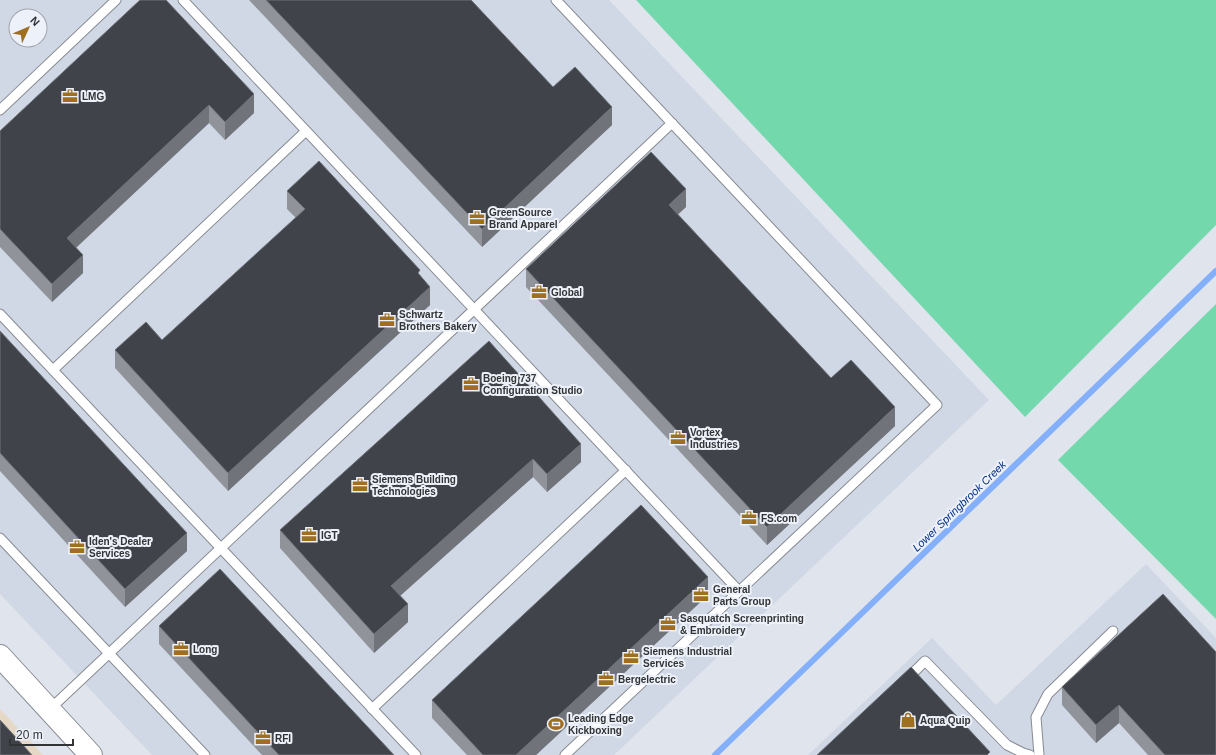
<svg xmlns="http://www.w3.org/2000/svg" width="1216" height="755" font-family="Arial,sans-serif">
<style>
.built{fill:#d0d8e6;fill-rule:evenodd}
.industrial{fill:#e5d8c4}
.green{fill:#74d8ad}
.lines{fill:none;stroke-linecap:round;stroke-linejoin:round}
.stream{stroke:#84affa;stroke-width:6}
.service-casing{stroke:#878b92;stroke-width:11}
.tertiary-casing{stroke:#878b92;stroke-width:24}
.service{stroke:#fff;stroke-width:9}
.tertiary{stroke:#fff;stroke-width:22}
.wall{fill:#90949a}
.shaded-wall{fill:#70737a}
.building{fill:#404349;stroke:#70737a}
.labels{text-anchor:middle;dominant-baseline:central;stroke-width:4;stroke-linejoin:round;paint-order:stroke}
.poi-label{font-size:10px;font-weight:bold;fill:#313335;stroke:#edf1f9;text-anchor:start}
.water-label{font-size:11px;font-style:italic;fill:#002e83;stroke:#edf1f9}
</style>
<rect width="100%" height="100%" fill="#e0e4ec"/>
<!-- built -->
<g class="built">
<path d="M 0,0 L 609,0 L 989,400 L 614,755 L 152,755 L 0,594 ZM 16,16 L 40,16 L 40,40 L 16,40 Z"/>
<path d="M 1146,564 L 1216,638 L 1216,755 L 808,755 L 932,638 L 996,705 Z"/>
</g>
<!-- industrial -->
<path class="industrial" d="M 0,709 L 43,755 L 0,755 Z"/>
<!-- green -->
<g class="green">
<path d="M 636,0 L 1216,0 L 1216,225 L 1025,417 Z"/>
<path d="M 1216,304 L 1216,619 L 1058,460 Z"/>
</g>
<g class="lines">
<!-- stream -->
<path class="stream" d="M 715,755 L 1216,271"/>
<!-- service casing -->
<g class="service-casing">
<g id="service">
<path d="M 183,0 L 739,591"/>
<path d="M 556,0 L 937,405 L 565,755"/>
<path d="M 0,110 L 116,0"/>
<path d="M 0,314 L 416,755"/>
<path d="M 53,370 L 306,131"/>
<path d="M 0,538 L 205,755"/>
<path d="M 907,679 L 925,661 L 1007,745 L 1023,753 L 1030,755"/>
<path d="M 372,709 L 626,470"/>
<path d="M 49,710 L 672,123"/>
<path d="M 1039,755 L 1036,717 L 1048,694 L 1113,631"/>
</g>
</g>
<!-- tertiary casing -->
<g class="tertiary-casing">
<path id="tertiary" d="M 0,656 L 91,755"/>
</g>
<!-- service -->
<use href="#service" class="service"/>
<!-- tertiary -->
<use href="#tertiary" class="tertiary"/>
</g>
<!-- wall -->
<g class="wall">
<path d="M 140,0 L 254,113 L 225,140 L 209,123 L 76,248 L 83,273 L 52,302 L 0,247 L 0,131 Z"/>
<path d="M 249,0 L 471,0 L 553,87 L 612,125 L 482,247 Z"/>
<path d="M 287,191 L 420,275 L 430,305 L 228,491 L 115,368 L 115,350 L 162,340 L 296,218 L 287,209 Z"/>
<path d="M 686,207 L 678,214 L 831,378 L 895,426 L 767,545 L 526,287 L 526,269 Z"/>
<path d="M 0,331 L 187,551 L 125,607 L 0,471 Z"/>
<path d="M 489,341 L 581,462 L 547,492 L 533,477 L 400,596 L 408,622 L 374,653 L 280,548 L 280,530 Z"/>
<path d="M 708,595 L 536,755 L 467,755 L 432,718 L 432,700 Z"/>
<path d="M 159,626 L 394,755 L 262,755 L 159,644 Z"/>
<path d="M 1216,652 L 1216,755 L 1148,755 L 1119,723 L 1096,743 L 1062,705 L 1062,687 Z"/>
</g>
<!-- shaded-wall -->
<g class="shaded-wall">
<path d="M 254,94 L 254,113 L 225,140 L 225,122 Z"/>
<path d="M 209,105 L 209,123 L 67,256 L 67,238 Z"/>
<path d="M 612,107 L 612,125 L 482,247 L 482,229 Z"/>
<path d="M 686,189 L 686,207 L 669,223 L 669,205 Z"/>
<path d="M 83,255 L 83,273 L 52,302 L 52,284 Z"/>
<path d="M 430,287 L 430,305 L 228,491 L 228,473 Z"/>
<path d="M 895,407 L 895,426 L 767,545 L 767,527 Z"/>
<path d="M 581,444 L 581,462 L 547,492 L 547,474 Z"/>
<path d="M 533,459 L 533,477 L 391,604 L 391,586 Z"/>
<path d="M 187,533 L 187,551 L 125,607 L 125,589 Z"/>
<path d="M 708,577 L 708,595 L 536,755 L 516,755 Z"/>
<path d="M 408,604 L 408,622 L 374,653 L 374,634 Z"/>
<path d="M 1119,705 L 1119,723 L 1096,743 L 1096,725 Z"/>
</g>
<!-- building -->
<g class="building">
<path d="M 140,0 L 166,0 L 254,94 L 225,122 L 209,105 L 67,238 L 83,255 L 52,284 L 0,229 L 0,131 Z"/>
<path d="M 266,0 L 471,0 L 553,87 L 575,67 L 612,107 L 482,229 Z"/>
<path d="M 651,152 L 686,189 L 669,205 L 831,378 L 851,360 L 895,407 L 767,527 L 526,269 Z"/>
<path d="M 319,161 L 420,270 L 418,273 L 430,287 L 228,473 L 115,350 L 146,322 L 162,340 L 305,209 L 287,191 Z"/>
<path d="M 0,331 L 187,533 L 125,589 L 0,453 Z"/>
<path d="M 489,341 L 581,444 L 547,474 L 533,459 L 391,586 L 408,604 L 374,634 L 280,530 Z"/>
<path d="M 641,505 L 708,577 L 516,755 L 483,755 L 432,700 Z"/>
<path d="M 220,569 L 394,755 L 279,755 L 159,626 Z"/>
<path d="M 1163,594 L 1216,652 L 1216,755 L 1165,755 L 1119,705 L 1096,725 L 1062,687 Z"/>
<path d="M 911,667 L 990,752 L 987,755 L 817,755 Z"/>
<path d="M 0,720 L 32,755 L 0,755 Z"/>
</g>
<!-- icons -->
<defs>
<g id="office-bare" transform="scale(1.2)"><path d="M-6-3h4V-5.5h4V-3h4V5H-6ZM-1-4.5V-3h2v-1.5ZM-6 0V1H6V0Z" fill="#9e6f21" stroke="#edf1f9" stroke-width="2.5" paint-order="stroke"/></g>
<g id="shop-bare" transform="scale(1.2)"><path d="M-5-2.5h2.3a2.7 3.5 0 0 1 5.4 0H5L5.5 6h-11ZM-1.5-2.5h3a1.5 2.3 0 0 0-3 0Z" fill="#9e6f21" stroke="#edf1f9" stroke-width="2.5" paint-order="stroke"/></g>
<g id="stadium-bare" transform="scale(1.2)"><path d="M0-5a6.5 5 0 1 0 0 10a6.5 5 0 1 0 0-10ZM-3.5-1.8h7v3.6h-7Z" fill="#9e6f21" stroke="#edf1f9" stroke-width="2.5" paint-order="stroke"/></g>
</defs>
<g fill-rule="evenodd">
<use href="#office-bare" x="70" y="96"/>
<use href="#office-bare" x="477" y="218"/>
<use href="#office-bare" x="539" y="292"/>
<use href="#office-bare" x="387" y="320"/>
<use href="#office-bare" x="471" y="384"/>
<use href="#office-bare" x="678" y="438"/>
<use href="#office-bare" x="360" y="485"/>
<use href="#office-bare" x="749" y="518"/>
<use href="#office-bare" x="309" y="535"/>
<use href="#office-bare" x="77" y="547"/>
<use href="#office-bare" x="701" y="595"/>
<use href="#office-bare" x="668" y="624"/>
<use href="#office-bare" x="181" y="649"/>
<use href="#office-bare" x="631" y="657"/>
<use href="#office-bare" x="606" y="679"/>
<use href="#shop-bare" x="908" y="720"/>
<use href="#stadium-bare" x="556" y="724"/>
<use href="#office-bare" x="263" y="738"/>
</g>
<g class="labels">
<!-- poi labels -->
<g class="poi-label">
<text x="82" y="96">LMG</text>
<text x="489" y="212">GreenSource<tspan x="489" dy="12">Brand Apparel</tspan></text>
<text x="551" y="292">Global</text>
<text x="399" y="314">Schwartz<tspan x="399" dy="12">Brothers Bakery</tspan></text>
<text x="483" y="378">Boeing 737<tspan x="483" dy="12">Configuration Studio</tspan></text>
<text x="690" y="432">Vortex<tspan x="690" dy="12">Industries</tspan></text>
<text x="372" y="479">Siemens Building<tspan x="372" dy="12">Technologies</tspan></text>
<text x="761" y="518">FS.com</text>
<text x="321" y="535">IGT</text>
<text x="89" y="541">Iden's Dealer<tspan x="89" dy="12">Services</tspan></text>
<text x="713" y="589">General<tspan x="713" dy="12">Parts Group</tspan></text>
<text x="680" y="618">Sasquatch Screenprinting<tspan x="680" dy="12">&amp; Embroidery</tspan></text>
<text x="193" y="649">Long</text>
<text x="643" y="651">Siemens Industrial<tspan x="643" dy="12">Services</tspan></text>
<text x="618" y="679">Bergelectric</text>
<text x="568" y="718">Leading Edge<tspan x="568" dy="12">Kickboxing</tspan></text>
<text x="920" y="720">Aqua Quip</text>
<text x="275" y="738">RFI</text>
</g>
<!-- water labels -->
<g class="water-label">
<text transform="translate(959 506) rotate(-44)">Lower Springbrook Creek</text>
</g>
</g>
<!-- north arrow -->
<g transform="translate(28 28) rotate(46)"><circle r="19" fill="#edf1f9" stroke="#a2a5ab"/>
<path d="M0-3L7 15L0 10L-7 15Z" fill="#9e6f21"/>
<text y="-6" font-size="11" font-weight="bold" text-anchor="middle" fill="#313335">N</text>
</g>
<!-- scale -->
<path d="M10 739v6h63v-6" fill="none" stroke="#313335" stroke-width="2"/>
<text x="16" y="739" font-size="12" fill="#313335" stroke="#edf1f9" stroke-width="3" paint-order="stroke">20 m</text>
</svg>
